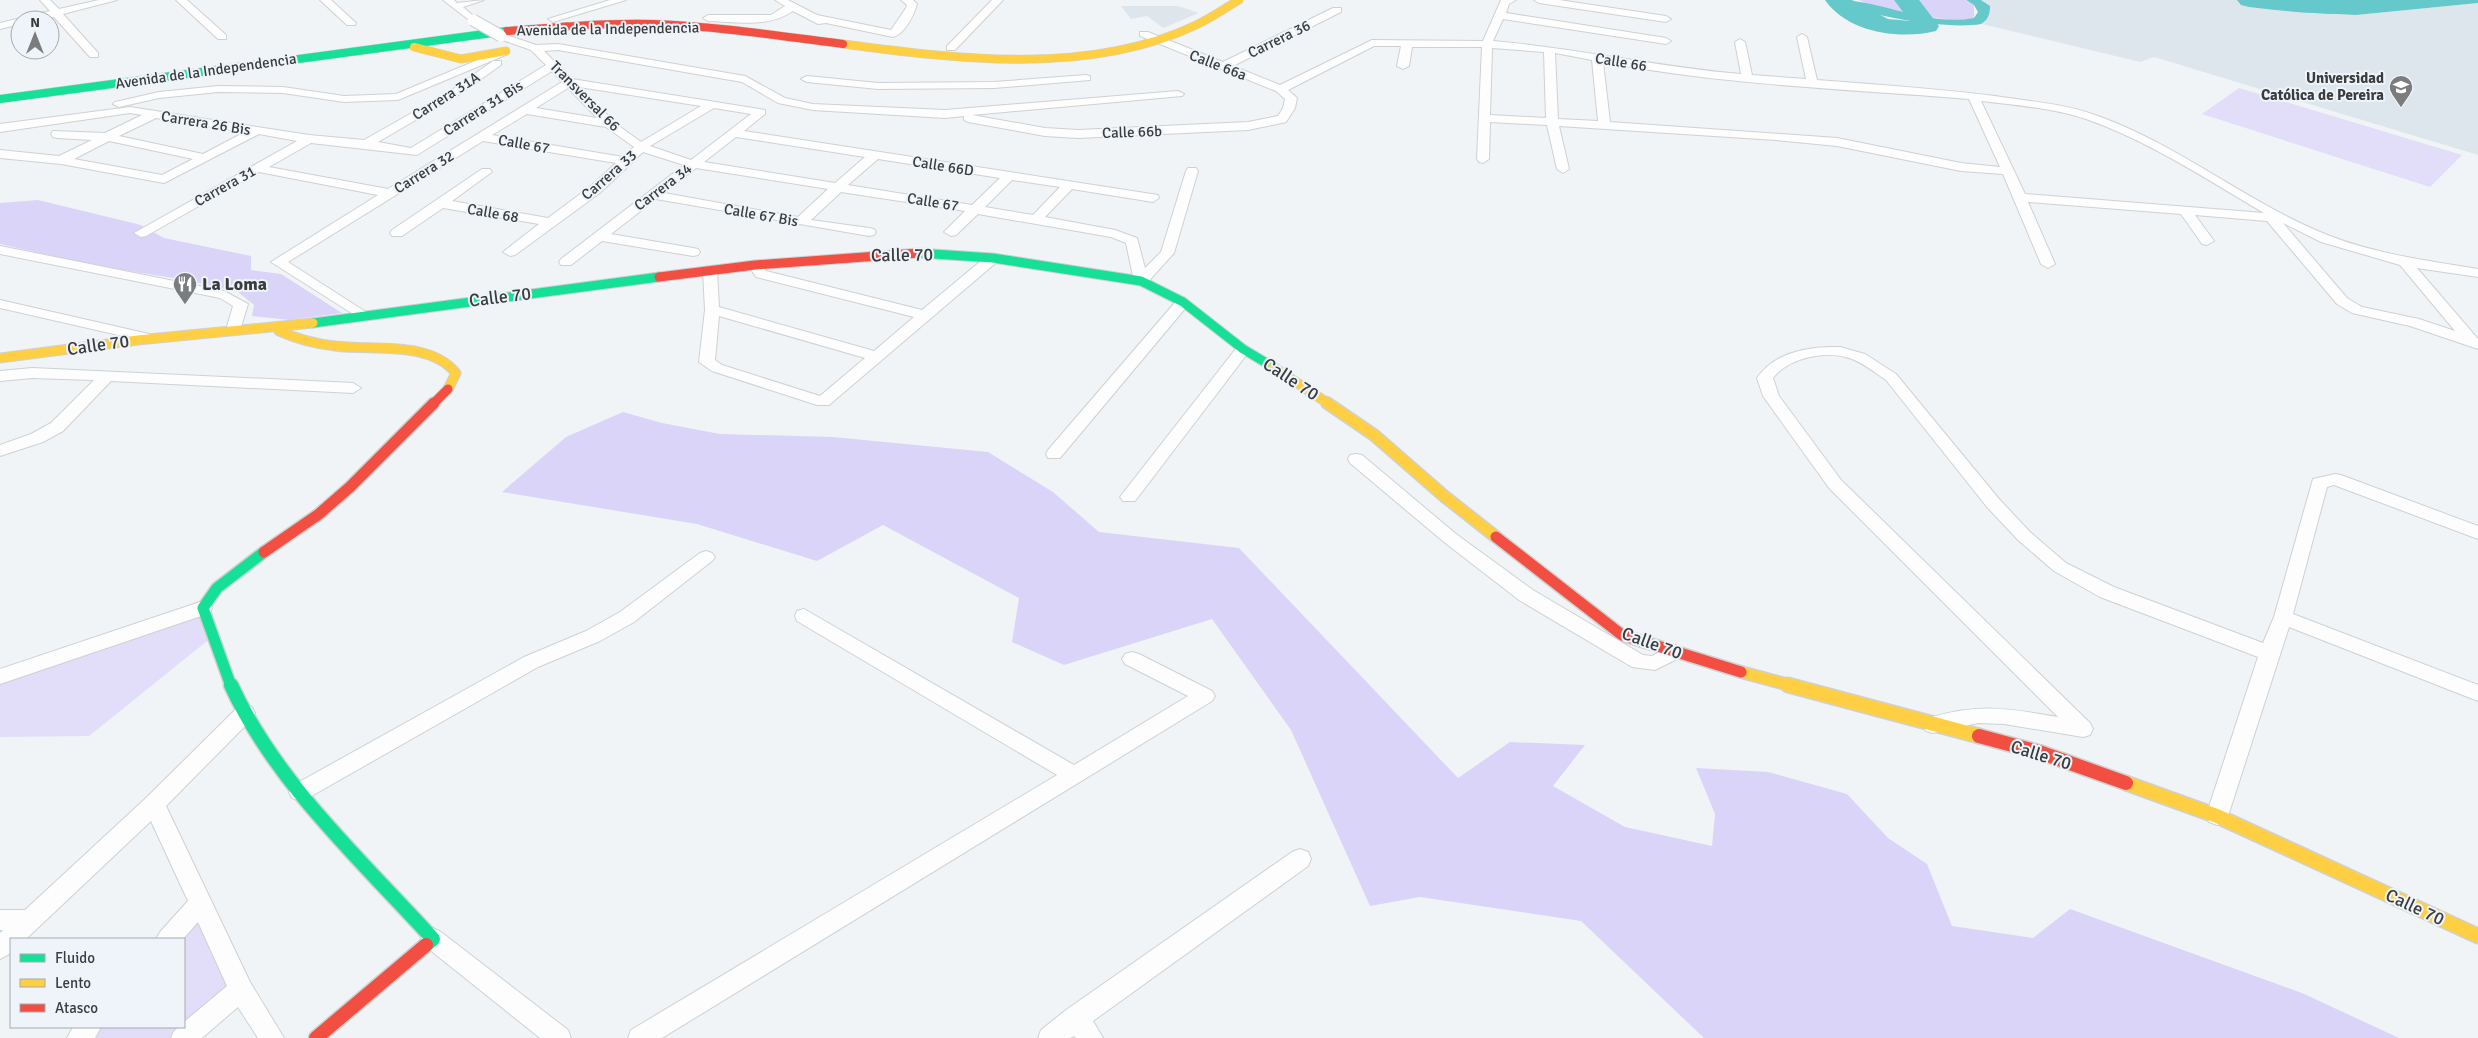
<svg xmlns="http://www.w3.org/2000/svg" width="2478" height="1038" font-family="Signika,sans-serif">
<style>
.built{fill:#dee6ed}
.green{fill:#e2ddf8}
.forest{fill:#dad4f8}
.water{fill:#65c9cb}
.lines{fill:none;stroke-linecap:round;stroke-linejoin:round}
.river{fill:#65c9cb;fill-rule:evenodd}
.street-casing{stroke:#ced1d2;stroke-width:2}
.fast-far3-casing{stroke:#ced1d2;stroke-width:9}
.fast-far2-casing{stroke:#ced1d2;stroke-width:11}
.fast-far1-casing{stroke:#ced1d2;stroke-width:14}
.fast-casing{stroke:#ced1d2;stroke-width:17}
.slow-far3-casing{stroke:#ced1d2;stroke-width:9}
.slow-far2-casing{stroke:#ced1d2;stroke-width:11}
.slow-far1-casing{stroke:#ced1d2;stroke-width:14}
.slow-casing{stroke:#ced1d2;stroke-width:17}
.jam-far3-casing{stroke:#ced1d2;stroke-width:9}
.jam-far2-casing{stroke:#ced1d2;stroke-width:11}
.jam-far1-casing{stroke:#ced1d2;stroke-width:14}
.jam-casing{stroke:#ced1d2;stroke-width:17}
.street{fill:#fdfdfe;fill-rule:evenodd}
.fast-far3{stroke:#16e098;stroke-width:8}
.fast-far2{stroke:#16e098;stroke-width:9}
.fast-far1{stroke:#16e098;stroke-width:11}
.fast{stroke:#16e098;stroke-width:14}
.slow-far3{stroke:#ffcf43;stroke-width:8}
.slow-far2{stroke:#ffcf43;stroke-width:9}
.slow-far1{stroke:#ffcf43;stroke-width:11}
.slow{stroke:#ffcf43;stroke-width:14}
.jam-far3{stroke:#f24e42;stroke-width:8}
.jam-far2{stroke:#f24e42;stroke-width:9}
.jam-far1{stroke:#f24e42;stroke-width:11}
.jam{stroke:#f24e42;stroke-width:14}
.street-bridge-casing{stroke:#ced1d2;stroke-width:13;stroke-linecap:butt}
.street-bridge{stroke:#fdfdfe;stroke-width:11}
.labels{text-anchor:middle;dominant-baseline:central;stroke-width:4;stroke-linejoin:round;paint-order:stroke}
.far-street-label{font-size:15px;fill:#3a3c3e;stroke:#eef4f9}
.far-poi-label{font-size:15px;font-weight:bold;fill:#3a3c3e;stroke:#eef4f9;text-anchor:end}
.street-label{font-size:18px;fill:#3a3c3e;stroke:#eef4f9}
.poi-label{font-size:18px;font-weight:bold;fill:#3a3c3e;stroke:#eef4f9;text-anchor:start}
</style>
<rect width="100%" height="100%" fill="#f1f4f6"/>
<!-- built -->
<g class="built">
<path d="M 1981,0 L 2236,0 L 2298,12 L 2356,15 L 2478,3 L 2478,155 L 2154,57 L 2140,62 L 1982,24 L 1985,22 L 1985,2 Z"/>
<path d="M 1121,6 L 1178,6 L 1199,13 L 1163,28 L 1147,16 L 1131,19 Z"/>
</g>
<!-- green -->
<g class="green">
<path d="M 2239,88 L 2462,155 L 2430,187 L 2202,114 Z"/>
<path d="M 203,608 L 212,637 L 89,736 L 0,737 L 0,677 Z"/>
<path d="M 200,903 L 241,990 L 183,1038 L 79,1038 L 89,1027 L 184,1027 L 184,939 L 168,939 Z"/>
</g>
<!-- forest -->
<g class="forest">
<path d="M 1859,0 L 1965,0 L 1974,5 L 1974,18 L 1958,21 L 1878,10 Z"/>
<path d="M 38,200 L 141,225 L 164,238 L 251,256 L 251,270 L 281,274 L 342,313 L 290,320 L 252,316 L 254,305 L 238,292 L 186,280 L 97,266 L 0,244 L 0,203 Z"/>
<path d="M 623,412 L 662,423 L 720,434 L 833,437 L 988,452 L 1053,492 L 1099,532 L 1239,548 L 1458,778 L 1510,742 L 1585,745 L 1553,786 L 1625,827 L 1712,846 L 1715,814 L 1696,768 L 1768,772 L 1847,794 L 1888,838 L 1927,864 L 1952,926 L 2033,938 L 2070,909 L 2302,993 L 2399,1038 L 1704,1038 L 1581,921 L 1420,897 L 1370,906 L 1291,730 L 1212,619 L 1064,665 L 1012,642 L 1019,598 L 883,525 L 817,561 L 697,524 L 502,492 L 566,437 Z"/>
</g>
<!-- water -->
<g class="water">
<path d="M 1836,0 C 1883,0 1927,27 1974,18 L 1978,12 L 1974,5 L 1966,0 L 1981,0 L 1990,6 C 1990,14 1988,20 1981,24 C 1949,30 1864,16 1836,0 Z"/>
<path d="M 2236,0 C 2266,0 2295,8 2324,8 C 2349,7 2372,1 2397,0 C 2424,0 2451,0 2478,0 L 2478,3 L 2356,15 L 2298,12 Z"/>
</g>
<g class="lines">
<!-- river -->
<g class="river">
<path d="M 1825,0 L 1852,0 L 1888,19 L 1910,21 L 1894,0 L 1919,0 L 1939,26 L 1936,31 C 1900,40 1848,33 1825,0 Z"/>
<path d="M 2237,0 L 2424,0 L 2420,5 C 2363,19 2307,14 2249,7 L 2241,5 Z"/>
</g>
<!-- street casing -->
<g class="street-casing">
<g id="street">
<path d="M 40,0 L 50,0 L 59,9 L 99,0 L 117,0 L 63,14 L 98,53 L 98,57 L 90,57 L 54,17 L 39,20 L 20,20 L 20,24 L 0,29 L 0,23 L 50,11 Z"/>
<path d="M 176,0 L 187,0 L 226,35 L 226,39 L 218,39 Z"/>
<path d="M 320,0 L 331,0 L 356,23 L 355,25 L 347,25 Z"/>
<path d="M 443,0 L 454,0 L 457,3 L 484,0 L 463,7 L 478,20 L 473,23 Z"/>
<path d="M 610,0 L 626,0 L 553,22 L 548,19 Z"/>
<path d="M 775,0 L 788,0 L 817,15 L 891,30 L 906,8 L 907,5 L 901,0 L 913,0 L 917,4 C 914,15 905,34 893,37 L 826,23 L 818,24 L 793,11 C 768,28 737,22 708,21 L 703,18 L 708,15 L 771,15 L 785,6 Z"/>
<path d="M 992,0 L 1003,0 L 955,50 L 947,50 L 947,46 Z"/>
<path d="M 1501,0 L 1516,0 L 1509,4 L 1506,13 L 1666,38 L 1671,41 L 1666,44 L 1503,19 L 1493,41 C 1576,48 1658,67 1741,74 L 1735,42 L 1740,39 L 1745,42 L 1752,75 L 1806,79 L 1797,37 L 1802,34 L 1807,37 L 1817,80 C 1881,85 1946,89 2009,98 C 2038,102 2067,105 2095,115 C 2179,144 2248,204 2330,236 C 2377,254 2428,261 2478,269 L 2478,277 L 2417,268 L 2478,339 L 2478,349 L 2410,326 L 2352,313 L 2337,304 L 2267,221 L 2195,215 L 2214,241 L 2207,245 L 2202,244 L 2181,214 L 2028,202 L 2055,264 L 2048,268 L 2041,264 L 2003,174 L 1961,171 L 1837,146 L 1776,140 L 1559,126 L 1569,169 L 1563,173 L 1557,169 L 1547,125 L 1490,122 L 1489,159 L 1483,163 L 1479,162 L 1477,159 L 1482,47 L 1412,47 L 1409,66 L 1403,69 L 1397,66 L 1401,46 L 1374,46 L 1288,90 L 1297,98 L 1295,108 L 1286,122 L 1282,123 L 1248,130 L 1078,138 L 1045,136 L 968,122 L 964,120 L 964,116 L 945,118 L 813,110 L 778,103 L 742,82 L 558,50 L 544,51 L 572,79 L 765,110 L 765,114 L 744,131 L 1158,195 L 1159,198 L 1153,202 L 1072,189 L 1045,217 L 1115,230 L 1137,238 L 1145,268 L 1161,252 L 1186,171 L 1188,168 L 1196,168 L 1198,171 L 1174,253 L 1146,284 L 1141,285 L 1134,281 L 1126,243 L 1111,237 L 978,214 L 956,235 L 951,236 L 944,232 L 965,211 L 841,192 L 811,220 L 869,228 L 874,229 L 876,232 L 874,235 L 869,236 L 656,199 L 611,234 L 693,248 L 698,249 L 700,252 L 698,255 L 693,256 L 602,241 L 571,265 L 561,265 L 559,262 L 561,259 L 684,165 L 643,152 L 601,192 L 515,255 L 510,256 L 503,252 L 539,224 L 443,208 L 402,236 L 392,236 L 390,233 L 392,230 L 482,169 L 490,169 L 492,172 L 452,201 L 548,218 L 591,186 L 616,163 L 483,141 L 288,262 L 366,312 L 368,315 L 366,318 L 361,319 L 271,262 L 378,195 L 259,172 L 146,236 L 141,237 L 134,233 L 297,141 L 259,134 L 164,183 L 61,164 L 0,158 L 0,150 L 59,156 L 92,140 L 57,138 L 53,137 L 51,134 L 53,131 L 105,133 L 142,115 L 130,113 L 0,132 L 0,124 L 130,107 L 309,135 L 364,140 L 449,92 L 493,61 L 501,61 L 501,65 L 457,96 L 378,142 L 411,148 L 546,65 L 531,50 L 497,38 L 497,34 L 501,33 L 536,45 L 558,44 L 745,76 L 785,98 L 813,104 L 945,110 L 1178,91 L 1184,94 L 1182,96 L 972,115 L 1045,128 L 1078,130 L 1248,122 L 1278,116 L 1283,108 L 1285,99 L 1276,91 L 1140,36 L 1140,32 L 1148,32 L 1223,62 L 1333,8 L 1341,8 L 1341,12 L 1233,66 L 1280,85 L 1372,40 L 1483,41 ZM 1492,48 L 1544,52 L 1546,118 L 1490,115 ZM 1555,53 L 1592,60 L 1598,121 L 1558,119 ZM 1603,62 C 1723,85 1847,89 1969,99 L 2000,167 L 1961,163 L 1837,138 L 1610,122 ZM 552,71 L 562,82 L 388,189 L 269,167 L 311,143 L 417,155 ZM 579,87 L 701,106 L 641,142 L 619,126 ZM 568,88 L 597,118 L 536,108 ZM 1981,101 C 2016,105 2052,108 2086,119 C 2149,141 2206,179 2264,213 L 2025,194 ZM 714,108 L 751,114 L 691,160 L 650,146 ZM 527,114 L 606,127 L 634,147 L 623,157 L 492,135 ZM 156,118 L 245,132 L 203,154 L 119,136 ZM 736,137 L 865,157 L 835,183 L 704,162 ZM 109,141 L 193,159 L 162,175 L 74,159 ZM 878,159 L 1000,178 L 972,205 L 848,185 ZM 696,168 L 828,189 L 798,217 L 664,193 ZM 1012,180 L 1060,187 L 1033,215 L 985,207 ZM 2283,223 L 2321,242 L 2400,265 L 2455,331 L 2419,319 L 2362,307 L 2347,298 Z"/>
<path d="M 1534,0 L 1559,0 L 1666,16 L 1671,19 L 1666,22 L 1539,3 Z"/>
<path d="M 504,49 L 509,52 L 508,54 L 398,100 L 344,102 L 283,93 L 218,92 L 159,98 L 119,107 L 113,104 L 115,102 L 159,92 L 218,86 L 283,87 L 344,96 L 396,94 Z"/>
<path d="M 1086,75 L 1090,76 L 1090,80 L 994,88 L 878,89 L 807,82 L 801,79 L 807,76 L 878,83 L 994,82 Z"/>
<path d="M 0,246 L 224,291 L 248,304 L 240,330 L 233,334 L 226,330 L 233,306 L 220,298 L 0,254 Z"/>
<path d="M 993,254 L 998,255 L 1000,258 L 998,261 L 829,405 L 817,405 L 712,371 L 699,362 L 705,310 L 703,271 L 705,268 L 710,267 L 717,271 L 719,307 L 874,351 L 914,317 L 756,277 L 748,265 L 750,262 L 760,262 L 766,271 L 922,310 L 988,255 ZM 719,316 L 865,358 L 820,396 L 722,365 L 715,360 Z"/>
<path d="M 1183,298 L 1190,302 L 1188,305 L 1060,458 L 1048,458 L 1046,454 L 1048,450 L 1178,299 Z"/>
<path d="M 0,300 L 149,334 L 156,338 L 149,342 L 0,308 Z"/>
<path d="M 1243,344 L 1251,349 L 1135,501 L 1123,501 L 1120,497 L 1123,493 L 1238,346 Z"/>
<path d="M 1840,347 L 1865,354 L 1896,374 L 1999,499 L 2030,532 L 2066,563 L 2114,587 L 2263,643 L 2274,617 L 2313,479 L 2335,474 L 2341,475 L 2478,526 L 2478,539 L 2334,485 L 2327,487 L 2293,614 L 2478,685 L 2478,701 L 2289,627 L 2228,816 L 2225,822 L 2217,825 L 2209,822 L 2206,816 L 2258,657 L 2100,597 L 2054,571 L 2018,540 L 1987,507 L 1886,380 C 1874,372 1862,362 1849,358 C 1825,350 1788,358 1773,378 L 1779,396 L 1841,480 L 2090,723 L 2093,729 L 2090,735 L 2083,737 L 2004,724 L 1978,723 L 1933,733 L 1926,731 L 1923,725 L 1926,719 C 1977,703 2006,708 2058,717 L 1829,488 L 1763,396 L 1757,378 C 1775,352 1809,346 1840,347 Z"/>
<path d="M 32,368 L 353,383 L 361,388 L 353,393 L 111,381 L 63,431 L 43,442 L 0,456 L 0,445 L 31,434 L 51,423 L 94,380 L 32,378 L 0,381 L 0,371 Z"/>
<path d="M 1356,454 L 1362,455 L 1456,534 L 1533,590 L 1643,655 L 1652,656 L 1674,645 L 1681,647 L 1684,652 L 1681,657 L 1655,670 L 1632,667 L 1519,600 L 1444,542 L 1350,463 L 1348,459 L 1350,455 Z"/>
<path d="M 706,551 L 712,553 L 715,557 L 712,561 L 634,622 L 600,641 L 538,667 L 308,798 L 300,801 L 292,798 L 289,792 L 292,786 L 524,657 L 586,631 L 620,612 L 700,553 Z"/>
<path d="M 203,601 L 210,603 L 212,608 L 210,613 L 0,684 L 0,669 Z"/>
<path d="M 804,609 L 1074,765 L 1188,696 L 1125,664 L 1122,659 L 1125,654 L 1132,652 L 1139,654 L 1212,691 L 1215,696 L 1212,701 L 662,1038 L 628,1038 L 631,1030 L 1057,775 L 797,621 L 795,616 L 797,611 Z"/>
<path d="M 245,705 L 252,707 L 255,713 L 252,719 L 166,806 L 250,982 L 284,1038 L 258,1038 L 238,1007 L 202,1038 L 171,1038 C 174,1031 175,1027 184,1027 L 184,1022 L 227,986 L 198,922 L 183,939 L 156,939 L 160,932 L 188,901 L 151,821 L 26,939 L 11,939 L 11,953 L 0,959 L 0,933 L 3,930 L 0,930 L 0,910 L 25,910 L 146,798 L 238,707 Z"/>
<path d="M 1300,849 L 1308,852 L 1311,859 L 1308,866 L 1093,1021 L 1103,1038 L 1076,1038 L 1074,1036 L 1070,1038 L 1038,1038 L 1041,1030 L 1066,1010 L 1292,852 Z"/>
<path d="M 433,928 L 441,932 L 568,1030 L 571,1038 L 540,1038 L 425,946 L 421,939 L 425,932 Z"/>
<path d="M 73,1027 L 101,1027 L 95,1038 L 67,1038 Z"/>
</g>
</g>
<!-- fast-far3 casing -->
<g class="fast-far3-casing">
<path id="fast-far3" d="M 0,99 L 507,31"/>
</g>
<!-- fast-far2 casing -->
<g class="fast-far2-casing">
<g id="fast-far2">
<path d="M 919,253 L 993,258 L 1141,281 L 1183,302 L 1243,349 L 1273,367"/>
<path d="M 313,323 L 659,277"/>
</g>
</g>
<!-- fast-far1 casing -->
<g class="fast-far1-casing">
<path id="fast-far1" d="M 231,686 L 203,608 L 217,588 L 264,552"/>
</g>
<!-- fast casing -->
<g class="fast-casing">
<path id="fast" d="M 231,685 C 276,783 361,860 433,939 L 426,945"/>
</g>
<!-- slow-far3 casing -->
<g class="slow-far3-casing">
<g id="slow-far3">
<path d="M 843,44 C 956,59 1090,76 1196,25 C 1211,18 1225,8 1239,0"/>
<path d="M 414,47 L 461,59 L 506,51"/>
</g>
</g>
<!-- slow-far2 casing -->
<g class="slow-far2-casing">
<g id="slow-far2">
<path d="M 279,331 C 297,339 316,344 335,346 C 373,351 429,340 456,373 L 448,389"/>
<path d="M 0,358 L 138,340 L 313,323"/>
<path d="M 1273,367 L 1329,404"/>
</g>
</g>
<!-- slow-far1 casing -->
<g class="slow-far1-casing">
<g id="slow-far1">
<path d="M 1327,403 L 1374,435 L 1444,496 L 1496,537"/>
<path d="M 1741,672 L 1793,686"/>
</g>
</g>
<!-- slow casing -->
<g class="slow-casing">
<g id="slow">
<path d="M 1788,685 L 1979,736"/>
<path d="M 2126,783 L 2217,816 L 2478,936"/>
</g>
</g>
<!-- jam-far3 casing -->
<g class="jam-far3-casing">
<path id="jam-far3" d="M 507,31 C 555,27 604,23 652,24 C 716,26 780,36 843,44"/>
</g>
<!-- jam-far2 casing -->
<g class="jam-far2-casing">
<g id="jam-far2">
<path d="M 659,277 L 755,265 L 919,253"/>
<path d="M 433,404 L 448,389"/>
</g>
</g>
<!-- jam-far1 casing -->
<g class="jam-far1-casing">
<g id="jam-far1">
<path d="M 1496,537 L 1622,635 L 1741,672"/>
<path d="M 264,552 L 319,514 L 350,487 L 434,403"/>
</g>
</g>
<!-- jam casing -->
<g class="jam-casing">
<g id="jam">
<path d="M 1979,736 L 2042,753 L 2126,783"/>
<path d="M 316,1038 L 426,945"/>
</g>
</g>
<!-- street -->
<use href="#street" class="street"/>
<!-- fast-far3 -->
<use href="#fast-far3" class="fast-far3"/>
<!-- fast-far2 -->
<use href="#fast-far2" class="fast-far2"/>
<!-- fast-far1 -->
<use href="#fast-far1" class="fast-far1"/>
<!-- fast -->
<use href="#fast" class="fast"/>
<!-- slow-far3 -->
<use href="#slow-far3" class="slow-far3"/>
<!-- slow-far2 -->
<use href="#slow-far2" class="slow-far2"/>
<!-- slow-far1 -->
<use href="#slow-far1" class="slow-far1"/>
<!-- slow -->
<use href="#slow" class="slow"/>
<!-- jam-far3 -->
<use href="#jam-far3" class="jam-far3"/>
<!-- jam-far2 -->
<use href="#jam-far2" class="jam-far2"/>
<!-- jam-far1 -->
<use href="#jam-far1" class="jam-far1"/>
<!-- jam -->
<use href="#jam" class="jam"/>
<!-- street-bridge casing -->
<g class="street-bridge-casing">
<path id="street-bridge" d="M 473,20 L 501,36"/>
</g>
<!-- street-bridge -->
<use href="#street-bridge" class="street-bridge"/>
</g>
<!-- icons -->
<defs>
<g id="university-pin" transform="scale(1.25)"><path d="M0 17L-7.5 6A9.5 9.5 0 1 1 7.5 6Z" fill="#7a7c7e" stroke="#eef4f9"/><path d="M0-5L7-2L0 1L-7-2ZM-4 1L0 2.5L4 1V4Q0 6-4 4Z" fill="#fff"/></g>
<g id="restaurant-pin" transform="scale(1.25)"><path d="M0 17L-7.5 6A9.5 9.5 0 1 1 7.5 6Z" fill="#7a7c7e" stroke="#eef4f9"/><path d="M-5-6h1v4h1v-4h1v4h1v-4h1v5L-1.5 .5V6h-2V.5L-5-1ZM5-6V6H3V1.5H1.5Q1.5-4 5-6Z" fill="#fff"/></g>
</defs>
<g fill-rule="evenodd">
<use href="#university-pin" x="2401" y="87"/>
<use href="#restaurant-pin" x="185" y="284"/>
</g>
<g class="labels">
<!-- far-street labels -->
<g class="far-street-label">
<text transform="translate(608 29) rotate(-1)">Avenida de la Independencia</text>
<text transform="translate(1279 39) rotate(-26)">Carrera 36</text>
<text transform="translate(1621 62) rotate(9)">Calle 66</text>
<text transform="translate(1218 65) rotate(21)">Calle 66a</text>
<text transform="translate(206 71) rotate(-8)">Avenida de la Independencia</text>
<text transform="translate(446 96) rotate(-32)">Carrera 31A</text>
<text transform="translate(585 96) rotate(45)">Transversal 66</text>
<text transform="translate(483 108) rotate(-32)">Carrera 31 Bis</text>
<text transform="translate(206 123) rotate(9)">Carrera 26 Bis</text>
<text transform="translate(1132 132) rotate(-2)">Calle 66b</text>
<text transform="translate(524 144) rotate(10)">Calle 67</text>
<text transform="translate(943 166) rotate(9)">Calle 66D</text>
<text transform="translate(424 172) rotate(-32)">Carrera 32</text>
<text transform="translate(609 175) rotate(-41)">Carrera 33</text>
<text transform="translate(225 186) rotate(-29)">Carrera 31</text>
<text transform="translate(663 187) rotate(-37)">Carrera 34</text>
<text transform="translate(933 202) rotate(9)">Calle 67</text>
<text transform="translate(493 213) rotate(10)">Calle 68</text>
<text transform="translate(761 215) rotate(10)">Calle 67 Bis</text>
</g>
<!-- far-poi labels -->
<g class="far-poi-label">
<text x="2384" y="78">Universidad<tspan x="2384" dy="17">Católica de Pereira</tspan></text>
</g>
<!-- street labels -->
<g class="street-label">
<text transform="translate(902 255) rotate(-1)">Calle 70</text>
<text transform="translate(500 297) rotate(-7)">Calle 70</text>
<text transform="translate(98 345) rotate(-8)">Calle 70</text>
<text transform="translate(1291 379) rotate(33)">Calle 70</text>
<text transform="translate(1652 643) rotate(20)">Calle 70</text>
<text transform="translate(2041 755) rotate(17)">Calle 70</text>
<text transform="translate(2415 907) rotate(25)">Calle 70</text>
</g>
<!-- poi labels -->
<g class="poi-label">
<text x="202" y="284">La Loma</text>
</g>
</g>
<!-- legend -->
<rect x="10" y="938" width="175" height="90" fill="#eef4f9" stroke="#a6aaae"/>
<rect x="20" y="954" width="25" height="8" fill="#16e098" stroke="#a6aaae"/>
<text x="55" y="963" font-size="15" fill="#3a3c3e">Fluido</text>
<rect x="20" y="979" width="25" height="8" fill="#ffcf43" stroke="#a6aaae"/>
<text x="55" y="988" font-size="15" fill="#3a3c3e">Lento</text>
<rect x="20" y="1004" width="25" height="8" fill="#f24e42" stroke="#a6aaae"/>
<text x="55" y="1013" font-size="15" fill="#3a3c3e">Atasco</text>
<!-- north arrow -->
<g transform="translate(35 35)"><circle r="24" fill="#eef4f9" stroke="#a6aaae"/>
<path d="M0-4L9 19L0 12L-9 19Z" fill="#7a7c7e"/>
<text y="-8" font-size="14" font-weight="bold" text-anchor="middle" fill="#3a3c3e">N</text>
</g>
</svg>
